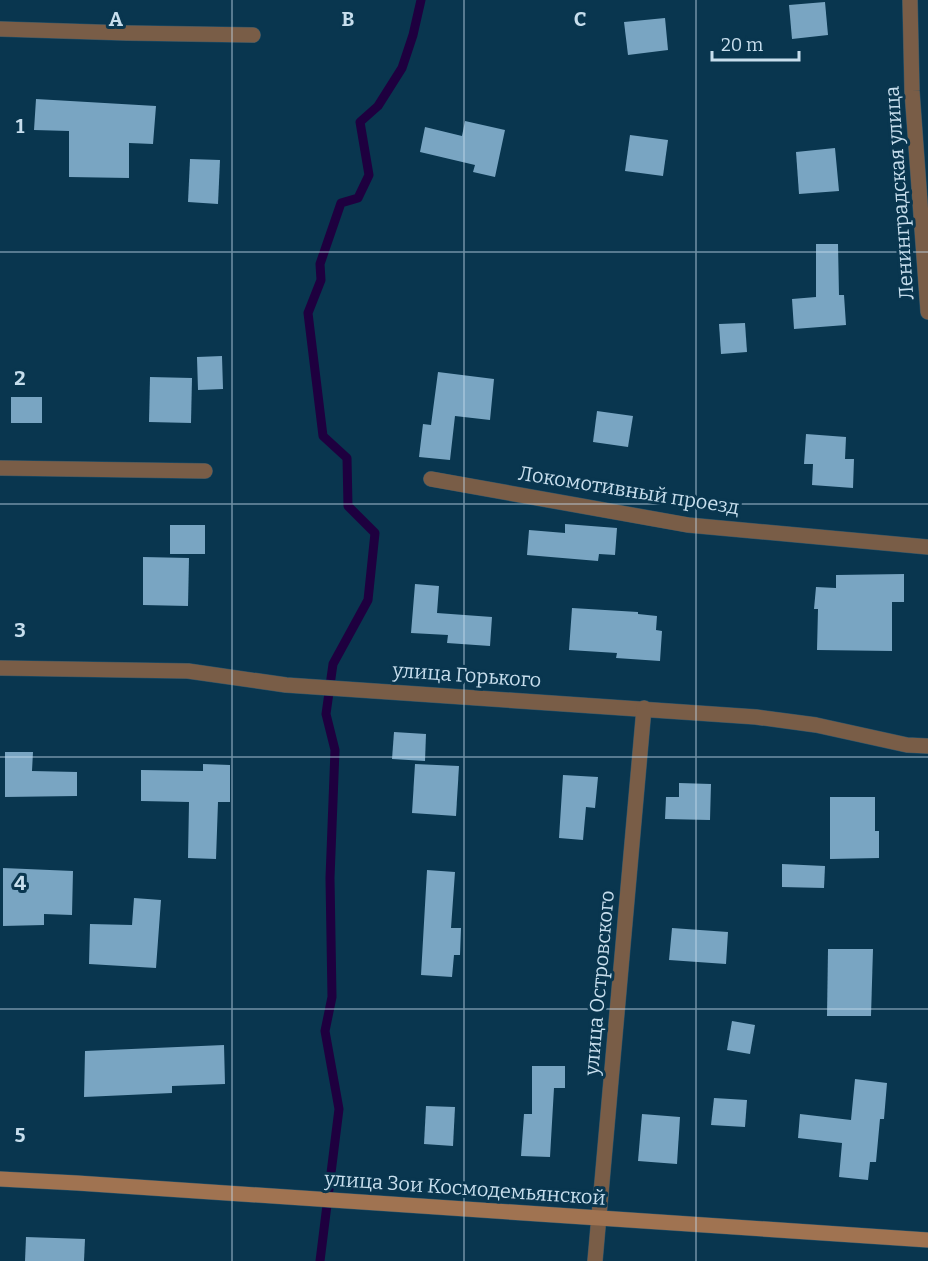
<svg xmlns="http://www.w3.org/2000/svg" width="928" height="1261" font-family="Bitter,serif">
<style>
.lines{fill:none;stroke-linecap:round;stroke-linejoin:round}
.stream{stroke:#1e003f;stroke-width:9}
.building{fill:#79a5c2}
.street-casing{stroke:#2b546b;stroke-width:16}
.secondary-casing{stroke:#2b546b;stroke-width:16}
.street{stroke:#795d47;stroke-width:15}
.secondary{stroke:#a07351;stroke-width:15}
.grid{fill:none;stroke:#c7deed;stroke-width:1.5;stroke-opacity:0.55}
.labels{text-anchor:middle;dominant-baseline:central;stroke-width:6;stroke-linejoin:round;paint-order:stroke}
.street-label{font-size:20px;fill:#c7deed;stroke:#09364f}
.grid-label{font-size:20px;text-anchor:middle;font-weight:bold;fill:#c7deed;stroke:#09364f;stroke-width:6;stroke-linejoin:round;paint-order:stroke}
</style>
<rect width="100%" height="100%" fill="#09364f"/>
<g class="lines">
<!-- stream -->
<path class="stream" d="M 320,1261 L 339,1109 L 325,1031 L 332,997 L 330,878 L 335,750 L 326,714 L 333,664 L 368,600 L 375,533 L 348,506 L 347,458 L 323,436 L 308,313 L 321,280 L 320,264 L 341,203 L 358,198 L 369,175 L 360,122 L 378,106 L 402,68 L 413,35 L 421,0"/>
</g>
<!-- building -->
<g class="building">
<path d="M 825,2 L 828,35 L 792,39 L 789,5 Z"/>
<path d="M 665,18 L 668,50 L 628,55 L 624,22 Z"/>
<path d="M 36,99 L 156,106 L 153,144 L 129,143 L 129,178 L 69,177 L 69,131 L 34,130 Z"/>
<path d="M 465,121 L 505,130 L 495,177 L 473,172 L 475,165 L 420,152 L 425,127 L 462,136 Z"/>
<path d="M 630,135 L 668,140 L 663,176 L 625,171 Z"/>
<path d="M 835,148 L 839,191 L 799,194 L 796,152 Z"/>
<path d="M 190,159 L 220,160 L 218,204 L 188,202 Z"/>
<path d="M 816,244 L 838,244 L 839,295 L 844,295 L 846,325 L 794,329 L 792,299 L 816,297 Z"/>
<path d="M 745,323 L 747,352 L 721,354 L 719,324 Z"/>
<path d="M 222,356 L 223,389 L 198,390 L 197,357 Z"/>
<path d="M 438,372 L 494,379 L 490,420 L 455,416 L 450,460 L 419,457 L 423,424 L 431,425 Z"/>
<path d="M 150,377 L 192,378 L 191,423 L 149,422 Z"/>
<rect x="11" y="397" width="31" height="26"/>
<path d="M 597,411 L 633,416 L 628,447 L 593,442 Z"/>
<path d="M 806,434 L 846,437 L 845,459 L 854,459 L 853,488 L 812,485 L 813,464 L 804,464 Z"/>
<path d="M 565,524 L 617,528 L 615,555 L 599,554 L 598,561 L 527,555 L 529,530 L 565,533 Z"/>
<rect x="170" y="525" width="35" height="29"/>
<path d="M 143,557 L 189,558 L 188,606 L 143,605 Z"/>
<path d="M 904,574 L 904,602 L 892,602 L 892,651 L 817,650 L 818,609 L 814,609 L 816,587 L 836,588 L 836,575 Z"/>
<path d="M 415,584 L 439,586 L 437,613 L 492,617 L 490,646 L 447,643 L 448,635 L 411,633 Z"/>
<path d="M 572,608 L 638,612 L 638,614 L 657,616 L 656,630 L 662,631 L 660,661 L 616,658 L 617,653 L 569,650 Z"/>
<path d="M 394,732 L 426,734 L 425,761 L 392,759 Z"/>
<path d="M 5,752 L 33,752 L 32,771 L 77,772 L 77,796 L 5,797 Z"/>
<path d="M 203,764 L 230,765 L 230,802 L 218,802 L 216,859 L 188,858 L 189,802 L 141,801 L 141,770 L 203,771 Z"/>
<path d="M 415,764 L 459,766 L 456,816 L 412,813 Z"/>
<path d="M 563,775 L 598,777 L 595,808 L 586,807 L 583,840 L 559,838 Z"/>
<path d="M 679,783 L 711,784 L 710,820 L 665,819 L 666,797 L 679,797 Z"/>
<path d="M 830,797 L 875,797 L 875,831 L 879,831 L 879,858 L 830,859 Z"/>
<path d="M 782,864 L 825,866 L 824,888 L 782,887 Z"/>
<path d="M 3,868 L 73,871 L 72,915 L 44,914 L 44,925 L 3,926 Z"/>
<path d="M 427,870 L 455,872 L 451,928 L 461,928 L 460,955 L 454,955 L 452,977 L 421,975 Z"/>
<path d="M 134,898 L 161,900 L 156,968 L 89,964 L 90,924 L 132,925 Z"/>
<path d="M 672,928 L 728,932 L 726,964 L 669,960 Z"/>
<path d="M 828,949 L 873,949 L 871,1016 L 827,1016 Z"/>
<path d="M 732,1021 L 755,1025 L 750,1054 L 727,1050 Z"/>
<path d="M 224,1045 L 225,1084 L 172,1086 L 172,1093 L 84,1097 L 85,1051 Z"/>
<path d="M 532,1066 L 565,1066 L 565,1088 L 554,1088 L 550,1157 L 521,1156 L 524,1114 L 532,1114 Z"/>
<path d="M 855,1079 L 887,1083 L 884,1119 L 880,1119 L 876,1162 L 870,1162 L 868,1180 L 839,1177 L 842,1143 L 798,1138 L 800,1114 L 851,1120 Z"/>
<path d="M 714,1098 L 747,1100 L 745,1127 L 711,1125 Z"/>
<path d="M 426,1106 L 455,1107 L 453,1146 L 424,1144 Z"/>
<path d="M 642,1114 L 680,1117 L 677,1164 L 638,1161 Z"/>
<path d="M 26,1237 L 85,1239 L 84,1261 L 25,1261 Z"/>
</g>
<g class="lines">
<!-- street casing -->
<g class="street-casing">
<g id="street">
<path d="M 910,0 L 912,91 L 928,312"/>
<path d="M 0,29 L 127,33 L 253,35"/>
<path d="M 0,468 L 205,471"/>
<path d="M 431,479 L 688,525 L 928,547"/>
<path d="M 0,668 L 188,671 L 286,685 L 756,717 L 816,725 L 907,745 L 928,746"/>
<path d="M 595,1261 L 644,708"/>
</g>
</g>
<!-- secondary casing -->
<g class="secondary-casing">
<path id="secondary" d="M 0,1179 L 77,1183 L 928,1240"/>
</g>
<!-- street -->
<use href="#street" class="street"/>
<!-- secondary -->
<use href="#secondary" class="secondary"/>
</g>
<!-- grid -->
<path class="grid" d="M 232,0 L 232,1261M 464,0 L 464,1261M 696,0 L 696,1261M 0,252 L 928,252M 0,504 L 928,504M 0,757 L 928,757M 0,1009 L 928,1009"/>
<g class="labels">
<!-- street labels -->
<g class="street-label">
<text transform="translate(899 193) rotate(-94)">Ленинградская улица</text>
<text transform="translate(629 490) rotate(9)">Локомотивный проезд</text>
<text transform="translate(467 675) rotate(4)">улица Горького</text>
<text transform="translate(599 983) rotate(-85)">улица Островского</text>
<text transform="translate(465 1188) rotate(4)">улица Зои Космодемьянской</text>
</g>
</g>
<g class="grid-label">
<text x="116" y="26">A</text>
<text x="348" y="26">B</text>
<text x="580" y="26">C</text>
<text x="20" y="133">1</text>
<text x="20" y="385">2</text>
<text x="20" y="637">3</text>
<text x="20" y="890">4</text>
<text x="20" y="1142">5</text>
</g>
<!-- scale -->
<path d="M712 51v9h87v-9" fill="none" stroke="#c7deed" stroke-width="3"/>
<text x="721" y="51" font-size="18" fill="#c7deed" stroke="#09364f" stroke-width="4.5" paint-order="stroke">20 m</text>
</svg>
